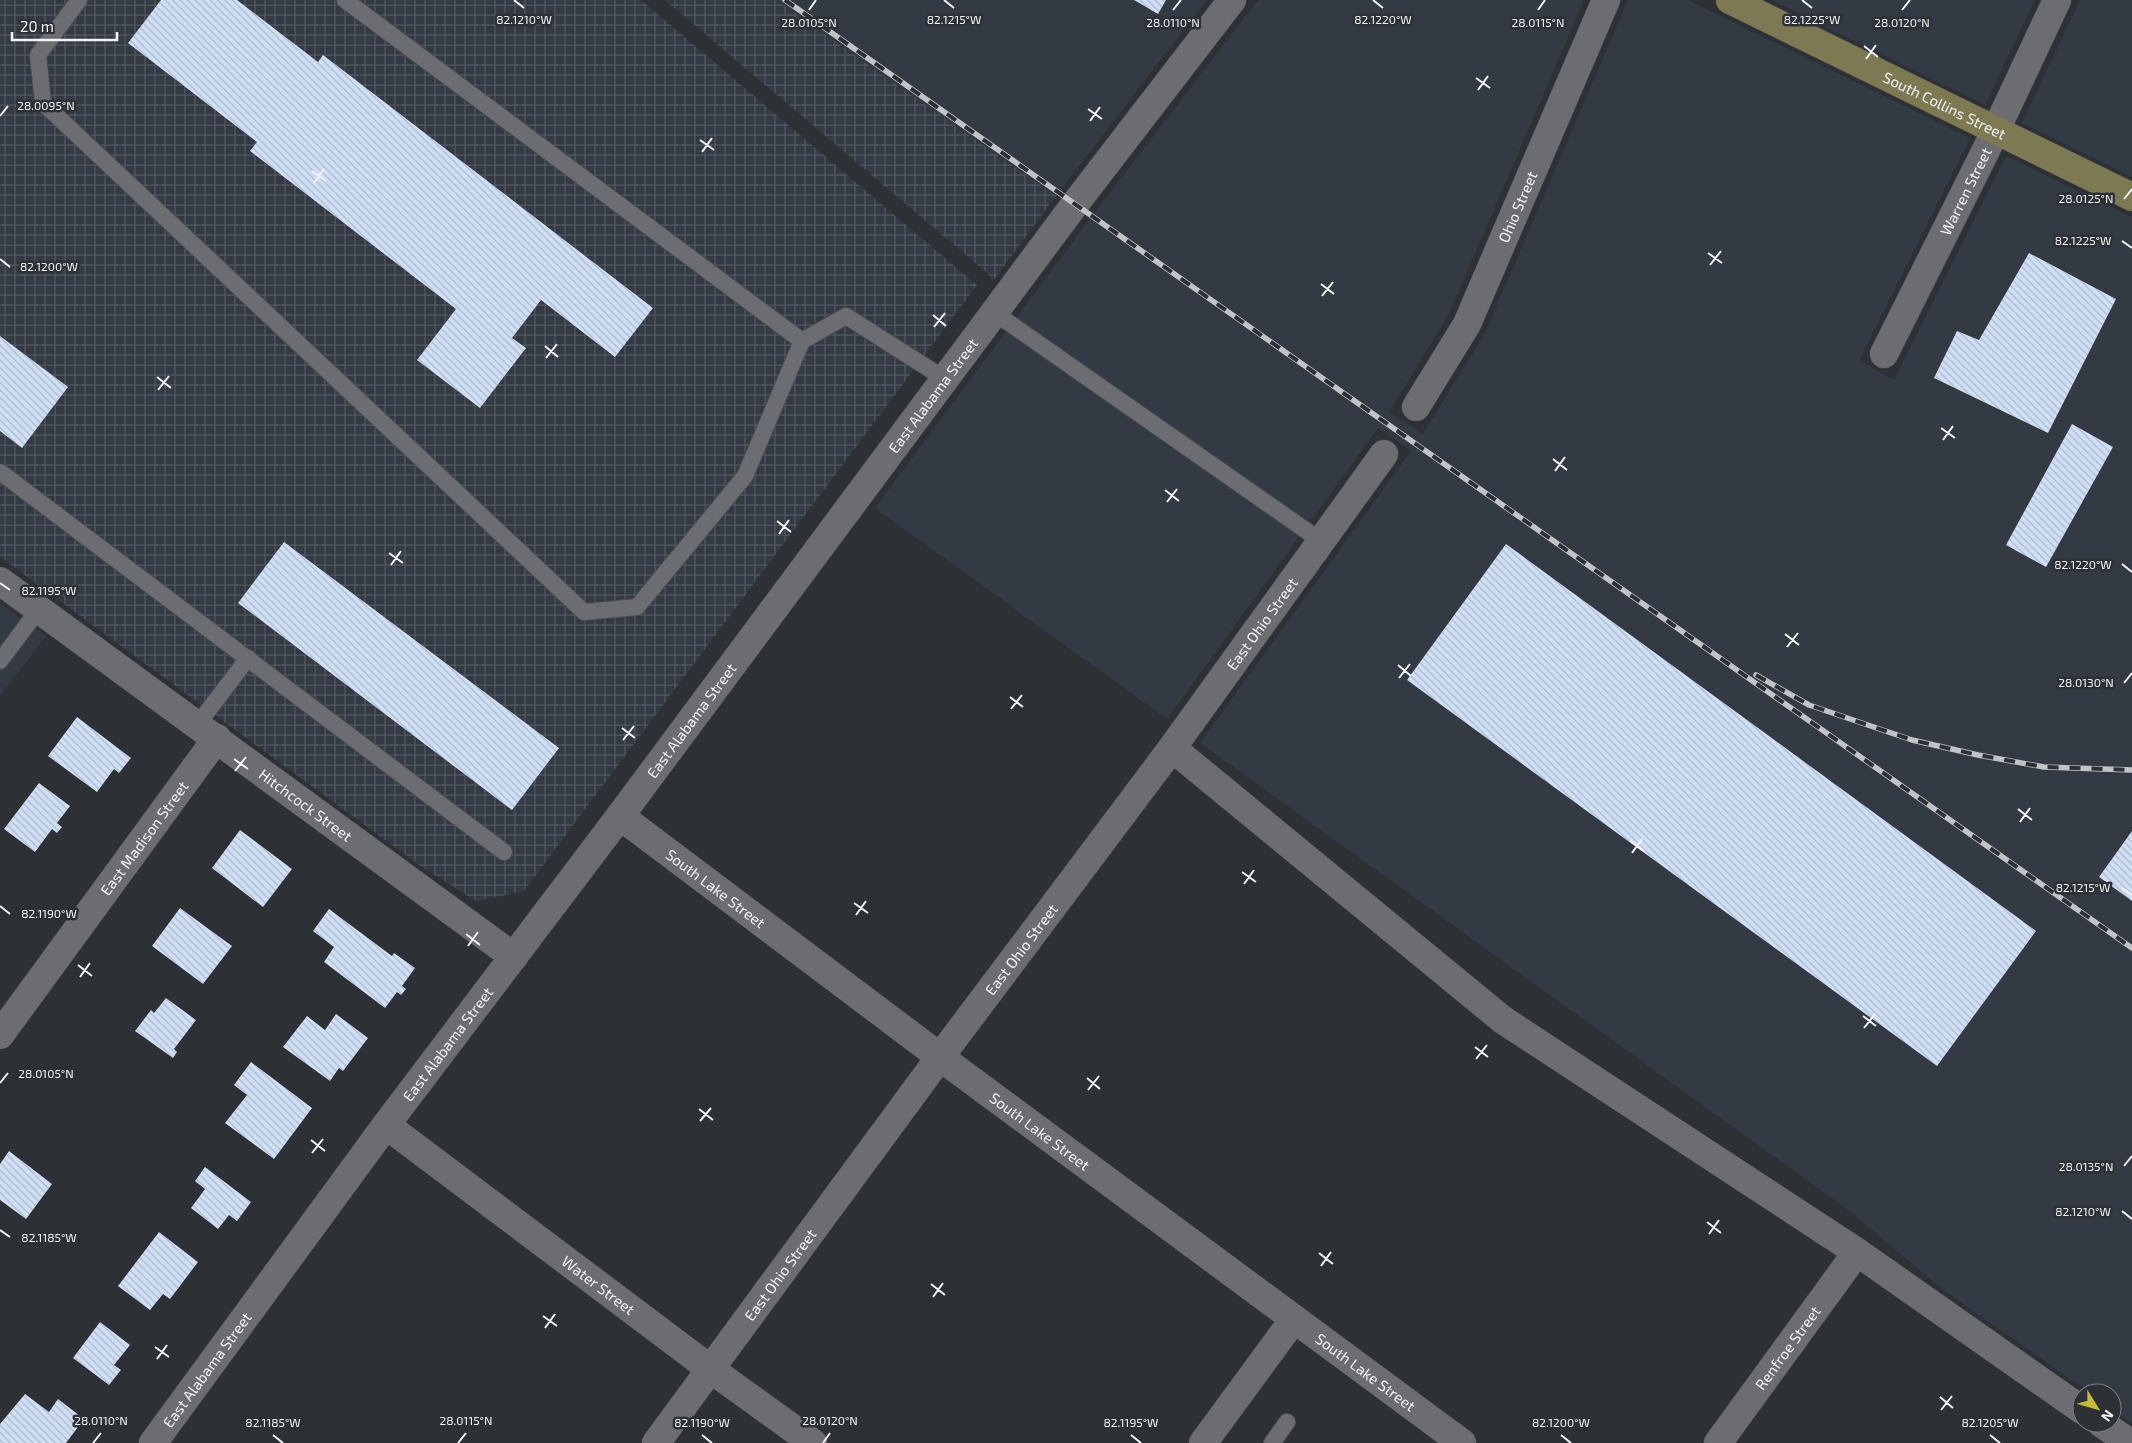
<svg xmlns="http://www.w3.org/2000/svg" width="2132" height="1443" font-family="'Exo 2',sans-serif">
<style>
.built{fill:#343a43}
.industrial{fill:url(#industrial-grid)}
.building{fill:url(#building-back-hatch)}
.lines{fill:none;stroke-linecap:round;stroke-linejoin:round}
.service-casing{stroke:#4b4d50;stroke-width:18}
.minor-casing{stroke:#4b4d50;stroke-width:29}
.tertiary-casing{stroke:#4b4d50;stroke-width:29}
.secondary-casing{stroke:#4b4d50;stroke-width:29}
.service{stroke:#6b6d72;stroke-width:16}
.minor{stroke:#6b6d72;stroke-width:28}
.tertiary{stroke:#6b6d72;stroke-width:28}
.secondary{stroke:#7d7a53;stroke-width:28}
.rail-casing{stroke:#c1c3c6;stroke-width:5.5}
.rail{stroke:#2d3034;stroke-width:4;stroke-dasharray:11;stroke-linecap:butt}
.ticks{fill:none;stroke:#f2f3f6;stroke-width:2}
.labels{text-anchor:middle;dominant-baseline:central;stroke-width:5;stroke-linejoin:round;paint-order:stroke}
.street-label{font-size:15px;fill:#f2f3f6;stroke:#2d3034}
.ticks-label{font-size:12px;text-anchor:middle;fill:#f2f3f6;stroke:#2d3034;stroke-width:5;stroke-linejoin:round;paint-order:stroke}
</style>
<defs>
<pattern id="industrial-grid" width="8" height="8" patternUnits="userSpaceOnUse" patternTransform="scale(1.25)"><rect width="8" height="8" fill="#343a43"/><path d="M0 4h8M4 0v8" fill="none" stroke="#52575f"/></pattern>
<pattern id="building-back-hatch" width="6" height="6" patternUnits="userSpaceOnUse" patternTransform="scale(1.25)"><rect width="6" height="6" fill="#d0dff6"/><path d="M-1 5l2 2M0 0l6 6M5-1l2 2" fill="none" stroke="#aebacb"/></pattern>
</defs>
<rect width="100%" height="100%" fill="#2d3034"/>
<!-- built -->
<g class="built">
<path d="M 776,0 L 1207,0 L 1056,196 Z"/>
<path d="M 1258,0 L 1584,0 L 1449,314 L 1389,412 L 1423,434 L 1485,333 L 1628,0 L 1688,0 L 1970,138 L 1859,360 L 1894,380 L 2006,156 L 2132,217 L 2132,1423 L 2112,1409 L 2112,1393 L 2090,1393 L 1943,1290 L 1848,1210 L 1200,743 L 1411,451 L 1378,428 L 1167,719 L 875,508 L 1092,216 Z"/>
<path d="M 1771,0 L 2035,0 L 1985,105 Z"/>
<path d="M 2080,0 L 2132,0 L 2132,177 L 2022,123 Z"/>
<path d="M 0,603 L 46,636 L 0,696 Z"/>
</g>
<!-- industrial -->
<g class="industrial">
<path d="M 0,0 L 641,0 L 977,285 L 524,891 L 476,901 L 423,868 L 0,557 Z"/>
<path d="M 665,0 L 776,0 L 1056,196 L 993,281 L 987,273 Z"/>
</g>
<!-- building -->
<g class="building">
<path d="M 161,0 L 237,0 L 318,62 L 323,55 L 653,308 L 615,357 L 541,300 L 512,338 L 526,348 L 480,408 L 417,360 L 456,309 L 250,151 L 257,142 L 128,43 Z"/>
<path d="M 1134,0 L 1166,0 L 1158,14 Z"/>
<path d="M 2029,253 L 2116,299 L 2048,433 L 1934,378 L 1957,331 L 1979,340 Z"/>
<path d="M 0,336 L 68,387 L 22,448 L 0,431 Z"/>
<path d="M 2072,424 L 2113,447 L 2046,567 L 2006,545 Z"/>
<path d="M 284,542 L 559,748 L 512,810 L 238,603 Z"/>
<path d="M 1506,544 L 2036,931 L 1937,1066 L 1407,680 Z"/>
<path d="M 77,717 L 131,758 L 119,773 L 114,769 L 97,792 L 48,756 Z"/>
<path d="M 39,783 L 70,806 L 57,823 L 62,827 L 57,833 L 52,829 L 35,852 L 4,829 Z"/>
<path d="M 240,830 L 292,869 L 263,907 L 212,868 Z"/>
<path d="M 2132,831 L 2132,901 L 2099,877 Z"/>
<path d="M 180,908 L 232,946 L 203,984 L 152,946 Z"/>
<path d="M 329,909 L 392,956 L 394,953 L 415,968 L 402,986 L 406,989 L 401,995 L 397,992 L 385,1008 L 324,962 L 334,947 L 313,931 Z"/>
<path d="M 166,998 L 196,1020 L 174,1049 L 177,1052 L 173,1058 L 135,1031 L 151,1010 L 154,1013 Z"/>
<path d="M 336,1014 L 368,1038 L 343,1071 L 339,1068 L 330,1081 L 283,1047 L 307,1016 L 325,1030 Z"/>
<path d="M 251,1062 L 312,1108 L 274,1159 L 225,1123 L 247,1095 L 234,1085 Z"/>
<path d="M 9,1151 L 52,1184 L 26,1219 L 0,1200 L 0,1164 Z"/>
<path d="M 205,1167 L 251,1202 L 237,1221 L 229,1215 L 218,1229 L 191,1208 L 205,1189 L 195,1181 Z"/>
<path d="M 159,1232 L 198,1262 L 170,1299 L 163,1294 L 150,1310 L 118,1286 Z"/>
<path d="M 100,1322 L 130,1345 L 114,1365 L 121,1370 L 109,1385 L 73,1358 Z"/>
<path d="M 25,1394 L 49,1412 L 58,1399 L 84,1419 L 66,1443 L 0,1443 L 0,1424 Z"/>
</g>
<g class="lines">
<!-- service casing -->
<g class="service-casing">
<g id="service">
<path d="M 79,0 L 38,55 L 43,103 L 584,612 L 637,607 L 745,476 L 802,341 L 846,316 L 945,379"/>
<path d="M 345,0 L 802,341"/>
<path d="M 995,313 L 1321,541"/>
<path d="M 0,472 L 504,852"/>
<path d="M 0,661 L 39,609"/>
<path d="M 198,724 L 248,658"/>
<path d="M 1272,1443 L 1287,1422"/>
</g>
</g>
<!-- minor casing -->
<g class="minor-casing">
<g id="minor">
<path id="s1" d="M 1884,354 L 1996,130 L 2057,0"/>
<path id="s2" d="M 1416,407 L 1467,324 L 1606,0"/>
<path id="s3" d="M 0,581 L 514,957"/>
<path d="M 1172,748 L 1503,1020 L 1857,1252 L 2082,1410"/>
<path id="s4" d="M 0,1035 L 217,738"/>
<path id="s5" d="M 386,1125 L 709,1368 L 813,1443"/>
<path d="M 2101,1423 L 2130,1443"/>
<path id="s6" d="M 656,1443 L 940,1057 L 1172,748 L 1384,454"/>
<path d="M 1203,1443 L 1294,1319"/>
<path id="s7" d="M 1718,1443 L 1857,1252"/>
</g>
</g>
<!-- tertiary casing -->
<g class="tertiary-casing">
<g id="tertiary">
<path id="s8" d="M 620,816 L 940,1057 L 1462,1443"/>
<path id="s9" d="M 153,1443 L 386,1125 L 620,816 L 1075,204 L 1232,0"/>
</g>
</g>
<!-- secondary casing -->
<g class="secondary-casing">
<g id="secondary">
<path id="s10" d="M 1730,0 L 2132,197"/>
</g>
</g>
<!-- service -->
<use href="#service" class="service"/>
<!-- minor -->
<use href="#minor" class="minor"/>
<!-- tertiary -->
<use href="#tertiary" class="tertiary"/>
<!-- secondary -->
<use href="#secondary" class="secondary"/>
<!-- rail casing -->
<g class="rail-casing">
<g id="rail">
<path d="M 785,0 L 2132,948"/>
<path d="M 1756,675 L 1809,705 L 1912,740 L 1978,755 L 2044,767 L 2132,770"/>
</g>
</g>
<!-- rail -->
<use href="#rail" class="rail"/>
</g>
<!-- ticks -->
<path class="ticks" d="M 514,0 L 524,8M 944,0 L 954,8M 1373,0 L 1383,8M 1802,0 L 1812,8M 809,10 L 816,0M 1173,10 L 1181,0M 1538,10 L 1545,0M 1902,10 L 1910,0M 1864,46 L 1878,57M 1866,59 L 1876,45M 1476,78 L 1490,88M 1478,90 L 1488,76M 1088,109 L 1102,119M 0,116 L 8,106M 1090,121 L 1100,107M 700,140 L 714,150M 702,152 L 712,138M 312,171 L 326,181M 314,183 L 324,169M 2124,199 L 2132,189M 2122,241 L 2132,248M 1708,253 L 1722,263M 0,259 L 10,267M 1710,265 L 1721,251M 1321,284 L 1334,294M 1322,296 L 1333,282M 933,315 L 946,326M 934,327 L 945,313M 545,346 L 558,357M 546,358 L 557,344M 157,377 L 171,388M 158,390 L 169,376M 1941,428 L 1955,438M 1943,440 L 1953,426M 1553,459 L 1567,470M 1555,471 L 1565,457M 1165,490 L 1179,501M 1167,502 L 1177,489M 777,521 L 791,532M 779,534 L 789,520M 389,553 L 403,563M 2122,564 L 2132,572M 391,565 L 401,551M 0,583 L 10,590M 1785,634 L 1799,645M 1787,647 L 1798,633M 1398,665 L 1411,676M 1399,678 L 1410,664M 2124,683 L 2132,673M 1010,697 L 1023,707M 1011,709 L 1022,695M 622,728 L 635,738M 623,740 L 634,726M 234,759 L 248,769M 235,771 L 246,757M 2018,809 L 2032,820M 2020,822 L 2030,808M 1630,841 L 1644,851M 1632,853 L 1642,839M 1242,872 L 1256,882M 1244,884 L 1254,870M 2122,888 L 2132,895M 854,903 L 868,913M 0,906 L 10,914M 856,915 L 866,901M 466,934 L 480,945M 468,946 L 478,932M 78,965 L 92,976M 80,977 L 90,963M 1863,1016 L 1876,1026M 1864,1028 L 1875,1014M 1475,1047 L 1488,1057M 1476,1059 L 1487,1045M 1087,1078 L 1100,1089M 0,1083 L 8,1073M 1088,1090 L 1099,1076M 699,1109 L 713,1120M 700,1121 L 711,1108M 311,1140 L 325,1151M 312,1153 L 323,1139M 2124,1166 L 2132,1156M 2122,1211 L 2132,1219M 1707,1222 L 1721,1233M 0,1230 L 10,1237M 1709,1234 L 1719,1220M 1319,1253 L 1333,1264M 1321,1266 L 1331,1252M 931,1284 L 945,1295M 933,1297 L 943,1283M 543,1316 L 557,1326M 545,1328 L 555,1314M 155,1347 L 169,1357M 157,1359 L 167,1345M 1940,1397 L 1953,1408M 1941,1410 L 1952,1396M 273,1435 L 283,1443M 702,1435 L 712,1443M 1131,1435 L 1141,1443M 1561,1435 L 1571,1443M 1990,1435 L 2000,1443M 93,1443 L 101,1433M 458,1443 L 466,1433M 823,1443 L 830,1433"/>
<g class="labels">
<!-- street labels -->
<g class="street-label">
<text stroke="none"><textPath href="#s10" startOffset="239">South Collins Street</textPath></text>
<text stroke="none"><textPath href="#s1" startOffset="182">Warren Street</textPath></text>
<text stroke="none"><textPath href="#s2" startOffset="225">Ohio Street</textPath></text>
<text stroke="none"><textPath href="#s9" startOffset="1306">East Alabama Street</textPath></text>
<text stroke="none"><textPath href="#s6" startOffset="1019">East Ohio Street</textPath></text>
<text stroke="none"><textPath href="#s9" startOffset="901">East Alabama Street</textPath></text>
<text stroke="none"><textPath href="#s3" startOffset="379">Hitchcock Street</textPath></text>
<text stroke="none"><textPath href="#s4" startOffset="244">East Madison Street</textPath></text>
<text stroke="none"><textPath href="#s8" startOffset="120">South Lake Street</textPath></text>
<text stroke="none"><textPath href="#s6" startOffset="614">East Ohio Street</textPath></text>
<text stroke="none"><textPath href="#s9" startOffset="496">East Alabama Street</textPath></text>
<text stroke="none"><textPath href="#s8" startOffset="525">South Lake Street</textPath></text>
<text stroke="none"><textPath href="#s6" startOffset="209">East Ohio Street</textPath></text>
<text stroke="none"><textPath href="#s5" startOffset="266">Water Street</textPath></text>
<text stroke="none"><textPath href="#s7" startOffset="118">Renfroe Street</textPath></text>
<text stroke="none"><textPath href="#s9" startOffset="91">East Alabama Street</textPath></text>
<text stroke="none"><textPath href="#s8" startOffset="930">South Lake Street</textPath></text>
</g>
</g>
<g class="ticks-label">
<text x="524" y="24">82.1210°W</text>
<text x="1383" y="24">82.1220°W</text>
<text x="954" y="24">82.1215°W</text>
<text x="1812" y="24">82.1225°W</text>
<text x="809" y="27">28.0105°N</text>
<text x="1173" y="27">28.0110°N</text>
<text x="1538" y="27">28.0115°N</text>
<text x="1902" y="27">28.0120°N</text>
<text x="46" y="110">28.0095°N</text>
<text x="2086" y="203">28.0125°N</text>
<text x="2083" y="245">82.1225°W</text>
<text x="49" y="271">82.1200°W</text>
<text x="2083" y="569">82.1220°W</text>
<text x="49" y="595">82.1195°W</text>
<text x="2086" y="687">28.0130°N</text>
<text x="2083" y="892">82.1215°W</text>
<text x="49" y="918">82.1190°W</text>
<text x="46" y="1078">28.0105°N</text>
<text x="2086" y="1171">28.0135°N</text>
<text x="2083" y="1216">82.1210°W</text>
<text x="49" y="1242">82.1185°W</text>
<text x="101" y="1425">28.0110°N</text>
<text x="466" y="1425">28.0115°N</text>
<text x="830" y="1425">28.0120°N</text>
<text x="273" y="1427">82.1185°W</text>
<text x="702" y="1427">82.1190°W</text>
<text x="1131" y="1427">82.1195°W</text>
<text x="1561" y="1427">82.1200°W</text>
<text x="1990" y="1427">82.1205°W</text>
</g>
<!-- north arrow -->
<g transform="translate(2097 1408) rotate(127)"><circle r="24" fill="#2d3034" stroke="#7c7e82"/>
<path d="M0-4L9 19L0 12L-9 19Z" fill="#c8bb3b"/>
<text y="-8" font-size="14" font-weight="bold" text-anchor="middle" fill="#f2f3f6">N</text>
</g>
<!-- scale -->
<path d="M12 32v8h105v-8" fill="none" stroke="#f2f3f6" stroke-width="2.5"/>
<text x="20" y="32" font-size="15" fill="#f2f3f6" stroke="#2d3034" stroke-width="4" paint-order="stroke">20 m</text>
</svg>
